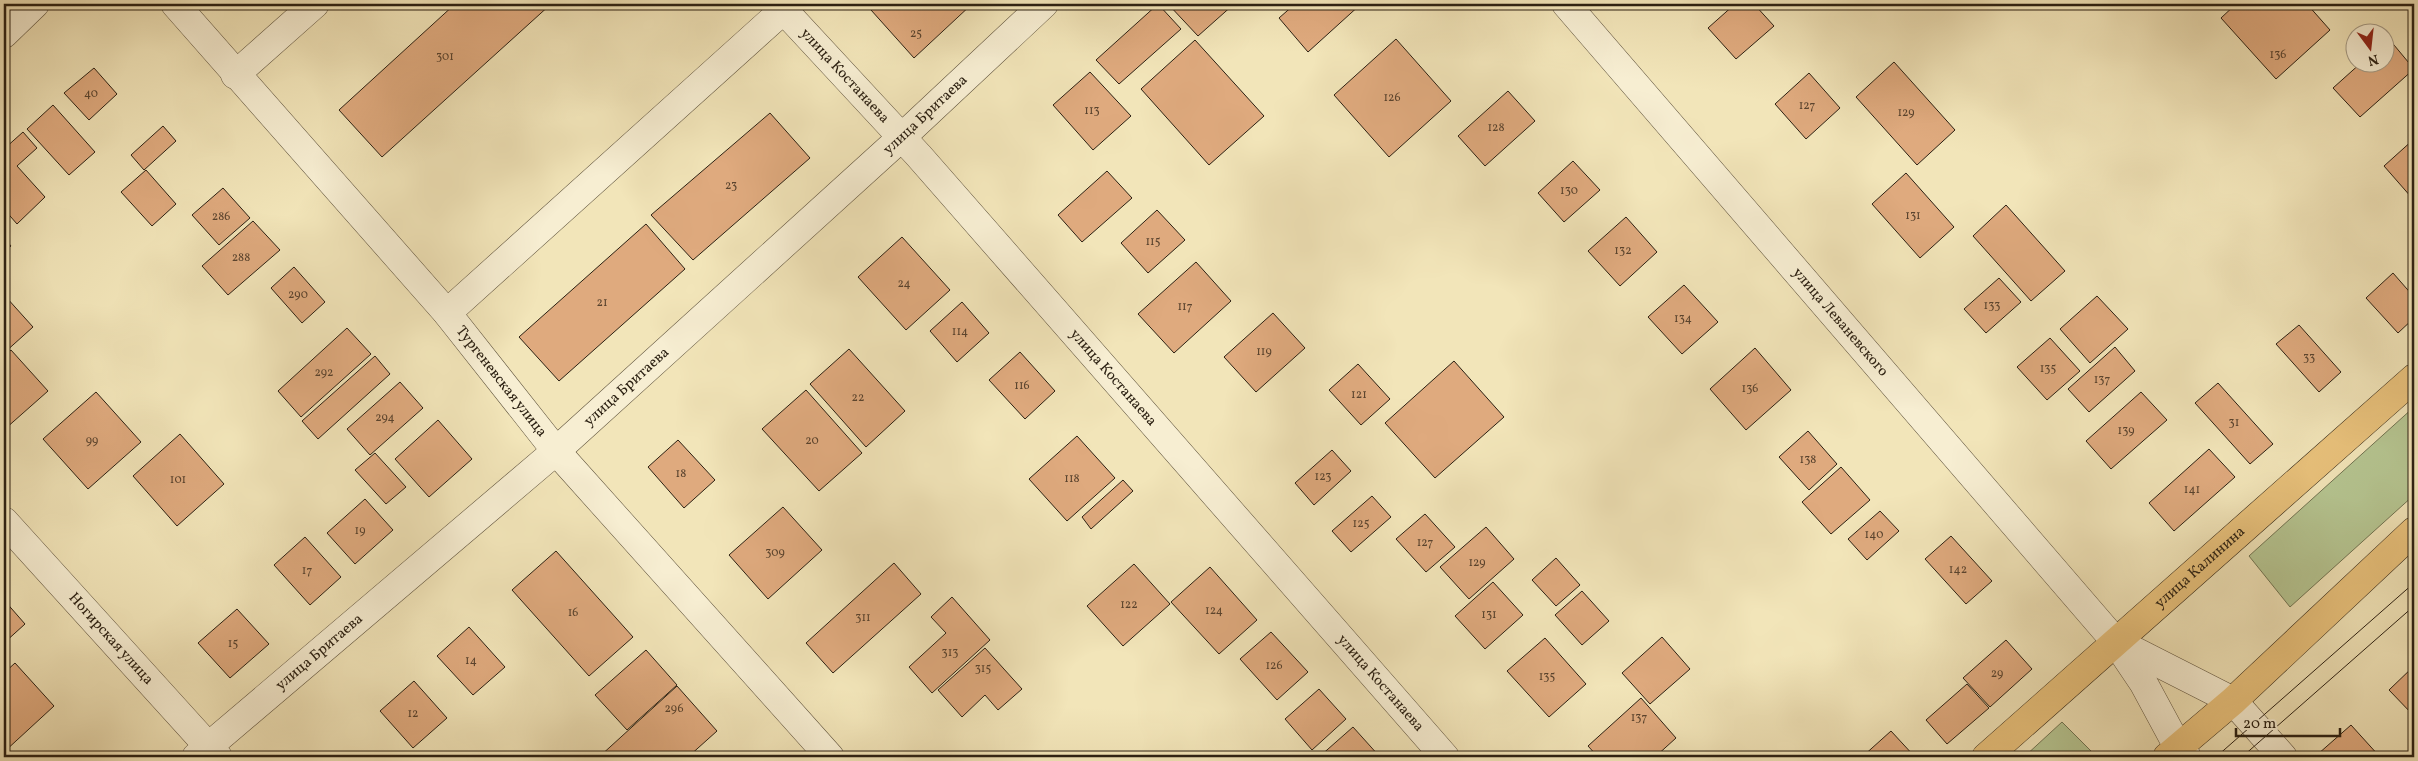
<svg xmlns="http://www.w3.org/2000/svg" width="2418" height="761" font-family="Vollkorn,serif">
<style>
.green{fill:#b6c692;stroke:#717452}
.building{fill:#dfaa7e;stroke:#2c2113}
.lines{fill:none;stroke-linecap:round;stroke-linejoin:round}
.minor-casing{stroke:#5e523c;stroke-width:29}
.major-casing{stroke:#2c2113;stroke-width:29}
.minor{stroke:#f7eed2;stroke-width:28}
.major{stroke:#e9c27c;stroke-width:28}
.tram{stroke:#2c2113;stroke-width:1}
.labels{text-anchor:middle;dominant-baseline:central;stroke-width:5;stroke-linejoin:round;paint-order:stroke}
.number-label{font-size:12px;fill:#59432e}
.street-label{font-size:15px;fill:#2c2113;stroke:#f7eed2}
</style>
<rect width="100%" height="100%" fill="#f2e5b9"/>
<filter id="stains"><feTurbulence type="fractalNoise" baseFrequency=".004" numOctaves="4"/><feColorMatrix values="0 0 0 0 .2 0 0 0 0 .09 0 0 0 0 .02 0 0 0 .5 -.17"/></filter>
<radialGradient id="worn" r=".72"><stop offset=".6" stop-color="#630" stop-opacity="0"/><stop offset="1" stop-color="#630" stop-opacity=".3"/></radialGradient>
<!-- green -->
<g class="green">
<path d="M 2414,407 L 2414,495 L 2290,607 L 2249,556 Z"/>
<path d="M 2062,722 L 2097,757 L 2024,757 Z"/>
</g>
<!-- building -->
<g class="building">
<path d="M 455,4 L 551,4 L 382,157 L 339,110 Z"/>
<path d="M 878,4 L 972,4 L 914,58 L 871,10 Z"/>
<path d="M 1158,4 L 1181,29 L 1119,84 L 1096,60 Z"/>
<path d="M 1168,4 L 1234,4 L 1198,36 Z"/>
<path d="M 1295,4 L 1361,4 L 1308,52 L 1279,18 Z"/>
<path d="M 1735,4 L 1754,4 L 1774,26 L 1736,59 L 1708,28 Z"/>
<path d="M 2236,4 L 2307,4 L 2330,30 L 2276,79 L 2221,18 Z"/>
<path d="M 1396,39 L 1451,101 L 1389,157 L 1334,95 Z"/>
<path d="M 2389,39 L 2414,69 L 2360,117 L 2333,88 L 2362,62 L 2386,62 L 2386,42 Z"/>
<path d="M 1195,40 L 1264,116 L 1209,165 L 1141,89 Z"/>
<path d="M 1894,62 L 1955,130 L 1917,165 L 1856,97 Z"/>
<path d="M 94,68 L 117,94 L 89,120 L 64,93 Z"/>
<path d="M 1090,72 L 1131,116 L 1093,150 L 1053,105 Z"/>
<path d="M 1809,73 L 1840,108 L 1806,139 L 1775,104 Z"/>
<path d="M 1508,91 L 1535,121 L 1485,166 L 1458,136 Z"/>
<path d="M 53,105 L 95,152 L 69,175 L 27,129 Z"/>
<path d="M 770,113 L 810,158 L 693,260 L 651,215 Z"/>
<path d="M 163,126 L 176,141 L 144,170 L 131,155 Z"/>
<path d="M 23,132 L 37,148 L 17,166 L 45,197 L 17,224 L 4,209 L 4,149 Z"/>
<path d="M 2414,139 L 2414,196 L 2412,198 L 2384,166 Z"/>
<path d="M 1573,161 L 1600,190 L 1564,222 L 1538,193 Z"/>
<path d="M 146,170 L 176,204 L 152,226 L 121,192 Z"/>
<path d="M 1107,171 L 1132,198 L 1082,242 L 1058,215 Z"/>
<path d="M 1906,173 L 1954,227 L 1920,258 L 1872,204 Z"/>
<path d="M 223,188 L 250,218 L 219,245 L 192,215 Z"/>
<path d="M 2006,205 L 2065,271 L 2031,301 L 1973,236 Z"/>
<path d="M 1157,210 L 1185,240 L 1148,273 L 1121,243 Z"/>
<path d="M 1626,217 L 1657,252 L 1620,286 L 1588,251 Z"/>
<path d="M 253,221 L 280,250 L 228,295 L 202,266 Z"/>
<path d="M 646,224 L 685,269 L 559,381 L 519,337 Z"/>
<path d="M 902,237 L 950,290 L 906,330 L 858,277 Z"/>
<path d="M 4,238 L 11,246 L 4,252 Z"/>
<path d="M 1196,262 L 1231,301 L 1174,353 L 1138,314 Z"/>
<path d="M 294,267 L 325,302 L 302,323 L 271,288 Z"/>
<path d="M 2393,273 L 2414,297 L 2414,318 L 2398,333 L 2366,298 Z"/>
<path d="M 1999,278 L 2021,302 L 1986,333 L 1964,309 Z"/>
<path d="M 1684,285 L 1718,322 L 1682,354 L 1648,317 Z"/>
<path d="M 2097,296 L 2128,329 L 2090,363 L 2060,329 Z"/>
<path d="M 6,297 L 33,327 L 4,353 L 4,299 Z"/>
<path d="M 962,302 L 989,333 L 957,362 L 930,331 Z"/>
<path d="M 1273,313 L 1305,348 L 1256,392 L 1224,357 Z"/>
<path d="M 2299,325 L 2341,372 L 2319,392 L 2276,344 Z"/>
<path d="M 347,328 L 371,354 L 301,417 L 278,391 Z"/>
<path d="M 2050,338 L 2080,371 L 2047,400 L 2017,367 Z"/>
<path d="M 2115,347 L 2135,371 L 2089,412 L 2068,389 Z"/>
<path d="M 1755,348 L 1791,390 L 1746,430 L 1710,389 Z"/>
<path d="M 849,349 L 905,411 L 866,447 L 810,384 Z"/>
<path d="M 11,350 L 48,391 L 5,429 L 4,357 Z"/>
<path d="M 1020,352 L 1055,391 L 1025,419 L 989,380 Z"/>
<path d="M 375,356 L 390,374 L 318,439 L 302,421 Z"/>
<path d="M 1454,361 L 1504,417 L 1435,478 L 1385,423 Z"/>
<path d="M 1358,364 L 1390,399 L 1361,425 L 1329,390 Z"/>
<path d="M 400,382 L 423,408 L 370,455 L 347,429 Z"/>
<path d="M 2218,383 L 2273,444 L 2250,464 L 2195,403 Z"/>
<path d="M 806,390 L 862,453 L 819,491 L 762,429 Z"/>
<path d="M 96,392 L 141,442 L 88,489 L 43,439 Z"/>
<path d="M 2141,392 L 2167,420 L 2111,469 L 2086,441 Z"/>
<path d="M 438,420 L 472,459 L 429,497 L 395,459 Z"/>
<path d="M 1808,431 L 1837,464 L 1809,490 L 1779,457 Z"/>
<path d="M 180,434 L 224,484 L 177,526 L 133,476 Z"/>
<path d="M 1077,436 L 1115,478 L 1067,521 L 1029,479 Z"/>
<path d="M 678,440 L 715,480 L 684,508 L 648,467 Z"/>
<path d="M 2209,449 L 2235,477 L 2174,531 L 2149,503 Z"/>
<path d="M 1332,450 L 1351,471 L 1314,505 L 1295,483 Z"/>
<path d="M 375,453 L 406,487 L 386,504 L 355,470 Z"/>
<path d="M 1841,467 L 1870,500 L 1831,534 L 1802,502 Z"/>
<path d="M 1123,480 L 1133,491 L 1091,529 L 1082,517 Z"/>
<path d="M 1372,496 L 1391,517 L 1351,552 L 1332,531 Z"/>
<path d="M 365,499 L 393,530 L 355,564 L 327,533 Z"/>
<path d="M 783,507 L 822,550 L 768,599 L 729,555 Z"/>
<path d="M 1880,511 L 1899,531 L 1867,560 L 1848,539 Z"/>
<path d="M 1425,514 L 1455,547 L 1426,572 L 1396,539 Z"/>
<path d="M 1486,527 L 1514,559 L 1469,599 L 1440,567 Z"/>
<path d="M 1951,536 L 1992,581 L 1966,604 L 1925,559 Z"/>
<path d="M 305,537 L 341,577 L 310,605 L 274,565 Z"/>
<path d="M 556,551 L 633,637 L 589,676 L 512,590 Z"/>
<path d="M 1556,558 L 1580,585 L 1556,606 L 1532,580 Z"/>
<path d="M 894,563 L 921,594 L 833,673 L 806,643 Z"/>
<path d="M 1134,564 L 1170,604 L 1123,646 L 1087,606 Z"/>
<path d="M 1210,567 L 1257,620 L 1219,654 L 1171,602 Z"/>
<path d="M 1493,582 L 1523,615 L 1485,649 L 1455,616 Z"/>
<path d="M 1582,591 L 1609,621 L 1582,645 L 1555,615 Z"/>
<path d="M 952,597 L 990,640 L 932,693 L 909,667 L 946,633 L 931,617 Z"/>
<path d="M 4,600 L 25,624 L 4,643 Z"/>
<path d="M 237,609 L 269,644 L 230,678 L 198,643 Z"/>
<path d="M 469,627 L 505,667 L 473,695 L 437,656 Z"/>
<path d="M 1271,632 L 1308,672 L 1277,700 L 1240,659 Z"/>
<path d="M 1662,637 L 1690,669 L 1650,704 L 1622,673 Z"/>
<path d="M 1545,638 L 1586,684 L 1549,717 L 1507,671 Z"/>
<path d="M 2006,640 L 2032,669 L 1990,707 L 1963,678 Z"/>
<path d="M 985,648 L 1022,689 L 998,710 L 985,695 L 962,717 L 938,690 Z"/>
<path d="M 646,650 L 677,685 L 627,730 L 595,695 Z"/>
<path d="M 15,663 L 54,706 L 4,752 L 4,673 Z"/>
<path d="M 2414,666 L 2414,716 L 2389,690 Z"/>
<path d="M 414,681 L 447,718 L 413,748 L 380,711 Z"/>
<path d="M 1967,684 L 1989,708 L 1947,744 L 1926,720 Z"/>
<path d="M 677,686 L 717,731 L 688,757 L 599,757 Z"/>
<path d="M 1319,689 L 1346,719 L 1312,750 L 1285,719 Z"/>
<path d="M 1641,698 L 1676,738 L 1655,757 L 1598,757 L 1588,746 Z"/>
<path d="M 2351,725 L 2380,757 L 2321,757 L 2318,754 Z"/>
<path d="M 1353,727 L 1380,757 L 1319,757 Z"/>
<path d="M 1891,731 L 1915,757 L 1862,757 Z"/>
</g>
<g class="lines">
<!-- minor casing -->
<g class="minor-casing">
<g id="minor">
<path id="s1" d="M 175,4 L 447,313 L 556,451 L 830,757"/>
<path id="s2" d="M 778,4 L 919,156 L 1445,757"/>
<path id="s3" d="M 1566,4 L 2115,641 L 2144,684 L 2178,747 L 2187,757"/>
<path d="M 4,34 L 35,4"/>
<path d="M 235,75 L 315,4"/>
<path d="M 447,313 L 790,4"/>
<path id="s4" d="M 4,521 L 218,757"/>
<path d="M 2117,642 L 2233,701 L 2283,757"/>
<path id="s5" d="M 196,757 L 556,451 L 902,137 L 1044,4"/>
</g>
</g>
<!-- major casing -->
<g class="major-casing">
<g id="major">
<path id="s6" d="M 1986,757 L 2414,378"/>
<path d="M 2167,757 L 2233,701 L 2414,531"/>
</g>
</g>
<!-- minor -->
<use href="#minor" class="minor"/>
<!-- major -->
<use href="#major" class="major"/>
<!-- tram -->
<g class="tram">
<path d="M 2216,757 L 2414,583"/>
<path d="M 2242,757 L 2414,606"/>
</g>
</g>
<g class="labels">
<!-- number labels -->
<g class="number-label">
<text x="916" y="34">25</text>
<text x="2278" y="55">136</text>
<text x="445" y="57">301</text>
<text x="91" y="94">40</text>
<text x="1392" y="98">126</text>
<text x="1807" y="106">127</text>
<text x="1092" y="111">113</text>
<text x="1906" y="113">129</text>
<text x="1496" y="128">128</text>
<text x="731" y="186">23</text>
<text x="1569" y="191">130</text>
<text x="1913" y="216">131</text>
<text x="221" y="217">286</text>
<text x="1153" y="242">115</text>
<text x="1623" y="251">132</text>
<text x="241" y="258">288</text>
<text x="904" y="284">24</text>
<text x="298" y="295">290</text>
<text x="602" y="303">21</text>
<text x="1992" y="306">133</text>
<text x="1185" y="307">117</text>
<text x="1683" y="319">134</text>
<text x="960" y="332">114</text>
<text x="1264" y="352">119</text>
<text x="2309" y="358">33</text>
<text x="2048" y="369">135</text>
<text x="324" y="373">292</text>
<text x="2102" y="380">137</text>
<text x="1022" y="386">116</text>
<text x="1750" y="389">136</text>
<text x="1359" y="395">121</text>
<text x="858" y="398">22</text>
<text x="385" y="418">294</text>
<text x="2234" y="423">31</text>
<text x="2126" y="431">139</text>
<text x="92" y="441">99</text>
<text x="812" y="441">20</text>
<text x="1808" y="460">138</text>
<text x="681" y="474">18</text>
<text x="1323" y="477">123</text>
<text x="1072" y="479">118</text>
<text x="178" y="480">101</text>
<text x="2192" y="490">141</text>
<text x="1361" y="524">125</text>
<text x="360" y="531">19</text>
<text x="1874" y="535">140</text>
<text x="1425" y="543">127</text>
<text x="775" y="553">309</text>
<text x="1477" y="563">129</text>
<text x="1958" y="570">142</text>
<text x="307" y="571">17</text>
<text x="1129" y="605">122</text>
<text x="1214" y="611">124</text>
<text x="573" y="613">16</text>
<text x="1489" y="615">131</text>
<text x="863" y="618">311</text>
<text x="233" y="644">15</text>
<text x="950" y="653">313</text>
<text x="471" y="661">14</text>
<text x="1274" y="666">126</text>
<text x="983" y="669">315</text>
<text x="1997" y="674">29</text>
<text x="1547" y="677">135</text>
<text x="674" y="709">296</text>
<text x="413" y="714">12</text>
<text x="1639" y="718">137</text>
</g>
<!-- street labels -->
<g class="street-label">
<text stroke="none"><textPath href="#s2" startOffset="98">улица Костанаева</textPath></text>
<text stroke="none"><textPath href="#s5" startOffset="972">улица Бритаева</textPath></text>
<text stroke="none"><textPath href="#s3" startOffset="420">улица Леваневского</textPath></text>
<text stroke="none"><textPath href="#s2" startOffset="502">улица Костанаева</textPath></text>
<text stroke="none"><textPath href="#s1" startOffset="499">Тургеневская улица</textPath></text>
<text stroke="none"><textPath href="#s5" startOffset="568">улица Бритаева</textPath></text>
<text stroke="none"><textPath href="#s6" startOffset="286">улица Калинина</textPath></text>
<text stroke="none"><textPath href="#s4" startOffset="159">Ногирская улица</textPath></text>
<text stroke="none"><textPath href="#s5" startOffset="162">улица Бритаева</textPath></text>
<text stroke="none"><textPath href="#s2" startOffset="908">улица Костанаева</textPath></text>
</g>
</g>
<!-- margin -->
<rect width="2418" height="761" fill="none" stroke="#f2e5b9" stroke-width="20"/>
<rect x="5" y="5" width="2408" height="751" fill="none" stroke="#2c2113" stroke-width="2.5"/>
<rect x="10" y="10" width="2398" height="741" fill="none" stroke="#2c2113"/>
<!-- north arrow -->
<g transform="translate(2370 48) rotate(165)"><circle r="24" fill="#f7eed2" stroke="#a69c86"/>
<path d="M0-4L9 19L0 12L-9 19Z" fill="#8f2418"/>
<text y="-8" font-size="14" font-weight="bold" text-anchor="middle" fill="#2c2113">N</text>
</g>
<!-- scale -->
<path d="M2236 728v8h104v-8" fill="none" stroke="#2c2113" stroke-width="2.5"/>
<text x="2243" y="728" font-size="15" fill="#2c2113" stroke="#f7eed2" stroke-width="4" paint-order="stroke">20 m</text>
<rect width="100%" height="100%" filter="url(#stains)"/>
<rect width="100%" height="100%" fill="url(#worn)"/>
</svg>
